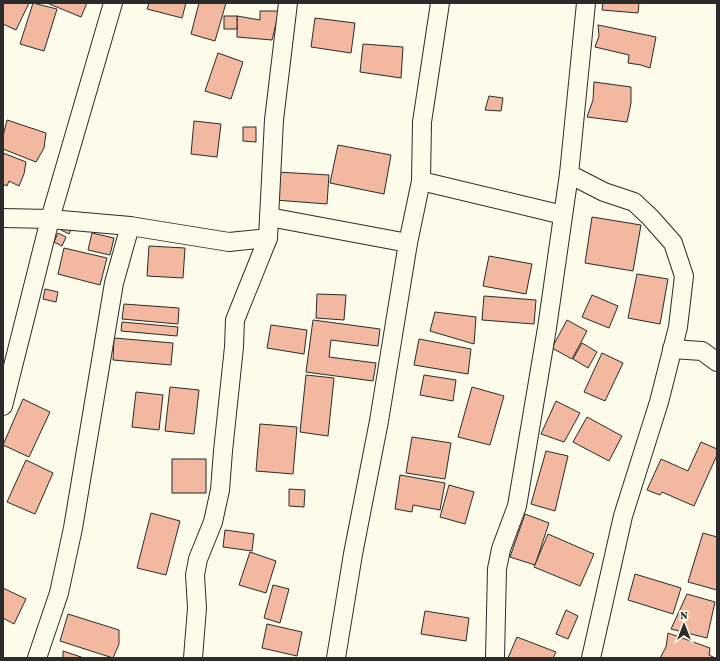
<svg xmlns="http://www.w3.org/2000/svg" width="720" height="661" font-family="'Crimson Pro',serif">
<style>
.building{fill:#f2b8a0;stroke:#2b2b2b}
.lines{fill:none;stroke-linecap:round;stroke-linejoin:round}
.street-casing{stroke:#2b2b2b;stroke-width:20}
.street{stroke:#fdfbea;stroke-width:18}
</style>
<rect width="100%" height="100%" fill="#fdfbea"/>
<!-- building -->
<g class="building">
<path d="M 3,3 L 29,3 L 16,30 L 3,24 Z"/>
<path d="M 33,3 L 57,9 L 44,51 L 20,44 Z"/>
<path d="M 47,3 L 87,3 L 81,17 Z"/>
<path d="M 149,3 L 186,3 L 182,18 L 147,9 Z"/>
<path d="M 199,3 L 226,3 L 215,41 L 191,34 Z"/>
<path d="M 603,3 L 639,3 L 638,13 L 602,10 Z"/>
<path d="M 260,11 L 279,11 L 272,40 L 237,37 L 237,16 L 260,20 Z"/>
<rect x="224" y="16" width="13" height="13"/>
<path d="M 315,18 L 355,23 L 351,53 L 311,47 Z"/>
<path d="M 598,25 L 656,37 L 650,68 L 641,65 L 628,63 L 629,55 L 595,47 L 599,36 Z"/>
<path d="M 363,44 L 403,47 L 401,78 L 360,72 Z"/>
<path d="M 218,53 L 243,62 L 231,99 L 205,91 Z"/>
<path d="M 594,82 L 631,87 L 631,103 L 627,122 L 587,117 L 593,100 Z"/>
<path d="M 489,96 L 503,98 L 501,111 L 485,110 Z"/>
<path d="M 7,120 L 46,133 L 44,148 L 36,162 L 3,149 L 3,136 Z"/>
<path d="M 194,121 L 221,124 L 217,157 L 191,154 Z"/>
<path d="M 243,127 L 256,127 L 256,142 L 243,141 Z"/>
<path d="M 338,145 L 391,155 L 384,194 L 330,183 Z"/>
<path d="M 3,153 L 26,162 L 24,174 L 19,186 L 9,181 L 7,186 L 3,184 Z"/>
<path d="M 277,172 L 329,175 L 327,204 L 275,200 Z"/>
<path d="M 592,217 L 641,225 L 633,271 L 585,263 Z"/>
<path d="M 65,222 L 73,226 L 69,234 L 61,230 Z"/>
<path d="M 58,233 L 66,237 L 62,246 L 54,242 Z"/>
<path d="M 92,233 L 114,238 L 110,255 L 88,250 Z"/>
<path d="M 149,246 L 185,248 L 183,278 L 147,276 Z"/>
<path d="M 64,248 L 107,258 L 100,285 L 58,274 Z"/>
<path d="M 489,256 L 532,264 L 526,294 L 483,286 Z"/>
<path d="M 637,274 L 668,279 L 660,324 L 628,318 Z"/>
<path d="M 45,289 L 58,292 L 56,302 L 43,299 Z"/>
<path d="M 317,294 L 346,295 L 344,320 L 316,318 Z"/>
<path d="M 592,295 L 618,306 L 609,328 L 582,317 Z"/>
<path d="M 484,296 L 536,300 L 534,324 L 482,320 Z"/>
<path d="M 124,304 L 179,308 L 178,324 L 122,319 Z"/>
<path d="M 435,312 L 476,317 L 474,344 L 430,331 Z"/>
<path d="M 313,320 L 380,329 L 378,346 L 331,340 L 329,357 L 376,363 L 373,381 L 306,372 Z"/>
<path d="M 567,320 L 587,331 L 572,359 L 552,348 Z"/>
<path d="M 122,322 L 178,327 L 177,336 L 121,331 Z"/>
<path d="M 271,325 L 307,330 L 304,354 L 267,348 Z"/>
<path d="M 114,338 L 173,343 L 171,365 L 113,360 Z"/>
<path d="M 419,339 L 471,349 L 468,374 L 414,365 Z"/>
<path d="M 582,343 L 597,352 L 588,368 L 573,359 Z"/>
<path d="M 602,353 L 623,363 L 605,401 L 584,392 Z"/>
<path d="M 306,375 L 334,378 L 328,436 L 300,432 Z"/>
<path d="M 424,375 L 456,380 L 453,401 L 420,395 Z"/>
<path d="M 170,387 L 199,390 L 194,434 L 165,431 Z"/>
<path d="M 472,387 L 504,396 L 490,445 L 458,437 Z"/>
<path d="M 136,392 L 163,395 L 159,430 L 132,427 Z"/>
<path d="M 23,399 L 50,412 L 29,457 L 3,445 Z"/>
<path d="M 556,401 L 580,413 L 564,442 L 541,434 Z"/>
<path d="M 587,417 L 622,436 L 609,461 L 573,442 Z"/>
<path d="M 260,424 L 297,427 L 293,474 L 256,471 Z"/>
<path d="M 412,437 L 451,443 L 445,479 L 406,473 Z"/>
<path d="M 701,442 L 717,449 L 717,455 L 694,506 L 662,492 L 660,495 L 647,490 L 661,459 L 688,471 Z"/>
<path d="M 546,451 L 568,456 L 555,511 L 531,504 Z"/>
<rect x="172" y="459" width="34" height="34"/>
<path d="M 26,460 L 53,473 L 35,514 L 7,502 Z"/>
<path d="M 400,475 L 445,483 L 440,510 L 413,505 L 412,512 L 395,509 Z"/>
<path d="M 449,485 L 474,492 L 465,524 L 440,517 Z"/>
<path d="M 289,489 L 305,490 L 304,507 L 289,506 Z"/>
<path d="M 151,513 L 180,521 L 166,575 L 137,568 Z"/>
<path d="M 525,514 L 549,523 L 535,565 L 510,557 Z"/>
<path d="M 225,530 L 254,534 L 252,551 L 223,547 Z"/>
<path d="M 703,533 L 717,537 L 717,590 L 688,582 Z"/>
<path d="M 548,534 L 594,554 L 580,586 L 534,567 Z"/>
<path d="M 250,552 L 276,561 L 266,593 L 239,585 Z"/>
<path d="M 635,574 L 681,588 L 673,614 L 628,600 Z"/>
<path d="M 273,585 L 289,589 L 280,623 L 264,618 Z"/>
<path d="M 3,588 L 26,599 L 14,624 L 3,618 Z"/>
<path d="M 687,594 L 715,602 L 707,638 L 671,629 Z"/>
<path d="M 566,610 L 578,616 L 568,639 L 556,634 Z"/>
<path d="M 425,611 L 469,618 L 466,641 L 421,634 Z"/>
<path d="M 68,614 L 119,630 L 119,644 L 113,658 L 60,641 Z"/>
<path d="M 267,624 L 302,632 L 297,656 L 262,648 Z"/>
<path d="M 668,633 L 710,648 L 709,655 L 715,658 L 660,658 L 666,647 Z"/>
<path d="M 517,637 L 556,652 L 553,658 L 508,658 Z"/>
<path d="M 63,651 L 84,658 L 63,658 Z"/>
</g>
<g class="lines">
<!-- street casing -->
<g class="street-casing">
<g id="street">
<path d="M 569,174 L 604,192 L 634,202 L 650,217 L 673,243 L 684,276 L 678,327 L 659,402 L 623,516 L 591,658"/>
<path d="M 421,181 L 563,215"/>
<path d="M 269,217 L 408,243"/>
<path d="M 3,218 L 50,219 L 130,226 L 229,242 L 268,238"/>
<path d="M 672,349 L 702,351 L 717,362"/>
<path d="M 3,406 L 50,219 L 113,3"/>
<path d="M 37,658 L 59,593 L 73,528 L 114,283 L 130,226"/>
<path d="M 193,658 L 197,608 L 195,575 L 198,559 L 213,522 L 220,490 L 223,451 L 234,347 L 235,320 L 268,238 L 274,120 L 288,3"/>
<path d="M 336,658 L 353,554 L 379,421 L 408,243 L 421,181 L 422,122 L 440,3"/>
<path d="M 495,658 L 497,569 L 501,549 L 517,506 L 547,328 L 569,174 L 586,3"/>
</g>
</g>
<!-- street -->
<use href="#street" class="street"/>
</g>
<!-- border -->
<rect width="720" height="661" fill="none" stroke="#2b2b2b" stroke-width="8"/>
<!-- north arrow -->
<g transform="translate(684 625)" stroke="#fdfbea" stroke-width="3" paint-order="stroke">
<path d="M0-3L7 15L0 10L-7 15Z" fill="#2b2b2b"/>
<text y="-6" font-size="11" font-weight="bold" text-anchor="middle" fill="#2b2b2b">N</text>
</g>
</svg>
